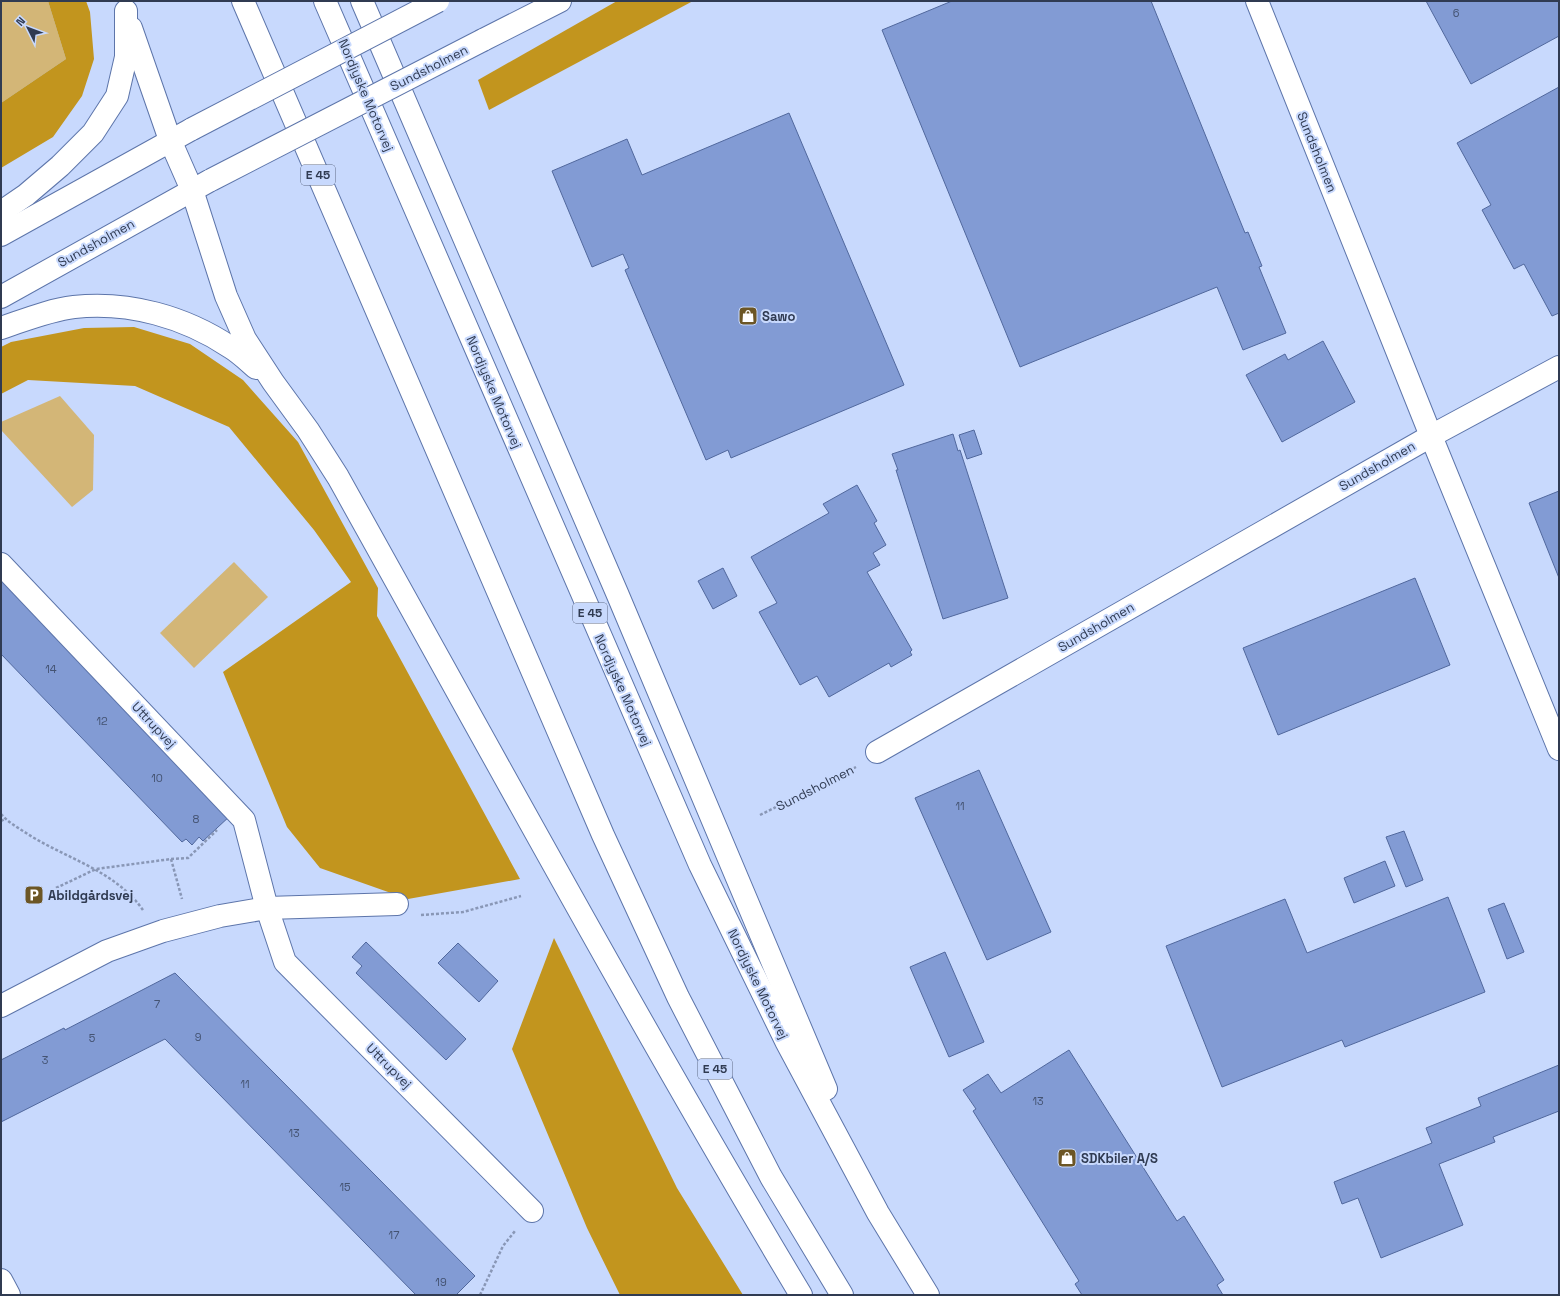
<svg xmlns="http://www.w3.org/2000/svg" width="1560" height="1296" font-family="'Space Grotesk',sans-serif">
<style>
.green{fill:#d3b677}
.forest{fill:#c2951e}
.building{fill:#829bd4;stroke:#51689d}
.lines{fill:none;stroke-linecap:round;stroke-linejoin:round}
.minor-casing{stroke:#5d75aa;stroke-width:24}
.highway-casing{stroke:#5d75aa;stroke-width:24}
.path{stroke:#8997b6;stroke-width:2.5;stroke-dasharray:3 2;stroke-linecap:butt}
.minor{stroke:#fff;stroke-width:22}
.highway{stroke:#fff;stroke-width:22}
.minor-bridge-casing{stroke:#5d75aa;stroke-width:24;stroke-linecap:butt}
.minor-bridge{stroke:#fff;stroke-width:22}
.labels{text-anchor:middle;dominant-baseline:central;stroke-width:4;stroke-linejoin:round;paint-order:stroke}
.number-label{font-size:11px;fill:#445372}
.shield{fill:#c8d9fd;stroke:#5e6a85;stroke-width:1}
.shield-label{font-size:12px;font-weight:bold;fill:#303b52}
.street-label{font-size:13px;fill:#303b52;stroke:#c8d9fd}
.poi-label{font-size:13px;font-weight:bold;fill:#303b52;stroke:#c8d9fd;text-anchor:start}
</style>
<rect width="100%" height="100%" fill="#c8d9fd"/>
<!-- green -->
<g class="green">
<path d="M 1,1 L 48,1 L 66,59 L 1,103 Z"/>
<path d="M 60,396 L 94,435 L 93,490 L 72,507 L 1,430 L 1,422 Z"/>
<path d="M 234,562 L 268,597 L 194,668 L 160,633 Z"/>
</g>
<!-- forest -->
<g class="forest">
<path d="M 48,1 L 86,1 L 90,12 L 94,59 L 82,96 L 53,137 L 1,168 L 1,103 L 66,59 Z"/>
<path d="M 617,1 L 693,1 L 489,110 L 478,80 Z"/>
<path d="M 134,327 L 190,344 L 243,380 L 298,442 L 378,588 L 377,616 L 520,879 L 408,899 L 320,868 L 287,827 L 223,672 L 351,582 L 314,530 L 229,427 L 135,386 L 28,380 L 1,394 L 1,347 L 11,342 L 84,328 Z"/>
<path d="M 554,938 L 677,1188 L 743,1295 L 620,1295 L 587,1228 L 512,1049 Z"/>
</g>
<!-- building -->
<g class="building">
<path d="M 952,1 L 1151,1 L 1245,233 L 1248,232 L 1262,266 L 1259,267 L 1286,333 L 1243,350 L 1217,287 L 1020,367 L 882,30 Z"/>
<path d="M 1426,1 L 1559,1 L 1559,36 L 1471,84 Z"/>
<path d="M 1559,87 L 1559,313 L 1552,316 L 1524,264 L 1514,269 L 1482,210 L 1491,205 L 1457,143 Z"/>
<path d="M 789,113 L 904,385 L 731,458 L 728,450 L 706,460 L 625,270 L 629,268 L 623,254 L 592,267 L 552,171 L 627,139 L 642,175 Z"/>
<path d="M 1323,341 L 1355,402 L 1282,442 L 1246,375 L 1285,354 L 1288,360 Z"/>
<path d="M 974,430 L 982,454 L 967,459 L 959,435 Z"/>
<path d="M 953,434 L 958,451 L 960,450 L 1008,598 L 943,619 L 896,470 L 898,470 L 892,454 Z"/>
<path d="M 857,485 L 877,521 L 874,523 L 886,545 L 873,553 L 880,565 L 867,572 L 912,650 L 910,652 L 912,655 L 891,667 L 889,663 L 829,697 L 817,676 L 800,685 L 759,612 L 777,603 L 751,557 L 829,513 L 823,504 Z"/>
<path d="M 1559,491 L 1559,578 L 1529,503 Z"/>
<path d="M 723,568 L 737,596 L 713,609 L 698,581 Z"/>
<path d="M 1,576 L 231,815 L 203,841 L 199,837 L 192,845 L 186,839 L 182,842 L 1,654 Z"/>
<path d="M 1415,578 L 1450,665 L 1278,735 L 1243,648 Z"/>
<path d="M 979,770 L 1051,932 L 987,960 L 915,798 Z"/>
<path d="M 1404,831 L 1423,880 L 1406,887 L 1386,837 Z"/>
<path d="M 1385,861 L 1395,886 L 1354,903 L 1344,878 Z"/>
<path d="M 1448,897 L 1485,992 L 1345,1047 L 1342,1040 L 1222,1087 L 1166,946 L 1285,899 L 1307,953 Z"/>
<path d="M 1504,903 L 1524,952 L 1507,959 L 1488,909 Z"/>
<path d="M 366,942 L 466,1039 L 446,1060 L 356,973 L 362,966 L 352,957 Z"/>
<path d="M 458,943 L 498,981 L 479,1002 L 438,963 Z"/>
<path d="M 945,952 L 984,1042 L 949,1057 L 910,967 Z"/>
<path d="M 175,973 L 475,1276 L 456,1295 L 416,1295 L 165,1039 L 1,1122 L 1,1060 L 64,1028 L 65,1030 Z"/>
<path d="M 1069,1050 L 1177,1221 L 1184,1216 L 1224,1280 L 1217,1285 L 1223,1295 L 1082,1295 L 1075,1284 L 1079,1281 L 973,1111 L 976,1109 L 963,1090 L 988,1074 L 1001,1093 Z"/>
<path d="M 1559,1065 L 1559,1111 L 1493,1137 L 1495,1142 L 1439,1164 L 1463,1225 L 1381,1258 L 1358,1198 L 1342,1204 L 1334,1182 L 1432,1143 L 1426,1128 L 1481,1106 L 1478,1098 Z"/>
</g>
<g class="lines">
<!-- minor casing -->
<g class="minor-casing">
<g id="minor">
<path d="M 1257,1 L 1431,436 L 1559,749"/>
<path d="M 483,40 L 560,1"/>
<path d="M 170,140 L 192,190"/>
<path d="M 1,235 L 192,129"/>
<path d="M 1,297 L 209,181"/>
<path d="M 1,564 L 244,820 L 267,908 L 285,962 L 532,1211"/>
<path d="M 877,752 L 1431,436 L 1559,367"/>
<path d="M 1,1006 L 107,951 L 163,931 L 220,916 L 267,908 L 397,904"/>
<path d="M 1,1280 L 9,1295"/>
</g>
</g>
<!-- highway casing -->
<g class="highway-casing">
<g id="highway">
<path d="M 243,1 L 603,835 L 678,997 L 771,1177 L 842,1295"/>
<path d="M 325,1 L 700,865 L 786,1041 L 878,1213 L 928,1295"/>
<path d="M 362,1 L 617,593 L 826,1089"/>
<path d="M 131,28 L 170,140"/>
<path d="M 192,190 L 226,296 L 245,339 L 273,382 L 308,430 L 338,477 C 491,751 640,1026 801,1295"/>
<path d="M 1,212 L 26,195 L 60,166 L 93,133 L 117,96 L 126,57 L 126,11"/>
<path d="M 1,328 C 25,320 49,310 74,307 C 129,301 185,317 230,347 C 240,353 248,361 256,368"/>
</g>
</g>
<!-- path -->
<g class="path">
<path d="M 1,814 C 7,821 15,826 23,831 C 63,858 114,869 143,910"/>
<path d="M 760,815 L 856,767"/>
<path d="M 1,821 L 5,819"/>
<path d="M 171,859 L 188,858 L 217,830"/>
<path d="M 56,888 L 96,869 L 171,859 L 182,899"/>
<path d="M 421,915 L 463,912 L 521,896"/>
<path d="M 480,1295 L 503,1246 L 515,1231"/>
</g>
<!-- minor -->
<use href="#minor" class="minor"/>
<!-- highway -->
<use href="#highway" class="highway"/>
<!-- minor-bridge casing -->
<g class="minor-bridge-casing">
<g id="minor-bridge">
<path d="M 192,129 L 438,1"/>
<path d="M 211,180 L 483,40"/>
</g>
</g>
<!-- minor-bridge -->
<use href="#minor-bridge" class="minor-bridge"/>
</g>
<!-- icons -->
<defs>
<g id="shop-square" transform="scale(1)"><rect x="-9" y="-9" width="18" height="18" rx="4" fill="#6c5625" stroke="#c8d9fd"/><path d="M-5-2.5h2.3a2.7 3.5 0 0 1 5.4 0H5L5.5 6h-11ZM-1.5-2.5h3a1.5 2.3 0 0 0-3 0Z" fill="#fff"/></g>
<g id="parking-square" transform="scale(1)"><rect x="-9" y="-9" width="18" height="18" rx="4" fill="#6c5625" stroke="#c8d9fd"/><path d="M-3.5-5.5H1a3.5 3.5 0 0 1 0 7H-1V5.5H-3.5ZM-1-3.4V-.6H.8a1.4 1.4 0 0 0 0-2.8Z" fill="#fff"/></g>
</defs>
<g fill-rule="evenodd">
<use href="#shop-square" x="748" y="316"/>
<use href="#parking-square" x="34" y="895"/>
<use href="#shop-square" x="1067" y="1158"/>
</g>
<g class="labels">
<!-- number labels -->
<g class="number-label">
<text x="1456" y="13">6</text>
<text x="51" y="669">14</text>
<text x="102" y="721">12</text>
<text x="157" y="778">10</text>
<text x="960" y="806">11</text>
<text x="196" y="819">8</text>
<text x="157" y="1004">7</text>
<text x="198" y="1037">9</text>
<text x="92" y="1038">5</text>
<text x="45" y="1060">3</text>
<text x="245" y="1084">11</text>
<text x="1038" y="1101">13</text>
<text x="294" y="1133">13</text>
<text x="345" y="1187">15</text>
<text x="394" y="1235">17</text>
<text x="441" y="1282">19</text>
</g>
<!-- shield labels -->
<g class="shield">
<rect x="301" y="165" width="34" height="20" rx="3"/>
<rect x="573" y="603" width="34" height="20" rx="3"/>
<rect x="698" y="1059" width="34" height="20" rx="3"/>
</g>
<g class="shield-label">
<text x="318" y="175">E 45</text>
<text x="590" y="613">E 45</text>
<text x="715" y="1069">E 45</text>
</g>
<!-- street labels -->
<g class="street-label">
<text transform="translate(429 68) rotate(-27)">Sundsholmen</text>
<text transform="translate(366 95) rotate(67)">Nordjyske Motorvej</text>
<text transform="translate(1317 152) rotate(68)">Sundsholmen</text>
<text transform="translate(96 243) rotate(-29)">Sundsholmen</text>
<text transform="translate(494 392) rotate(67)">Nordjyske Motorvej</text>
<text transform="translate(1377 466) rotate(-30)">Sundsholmen</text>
<text transform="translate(1096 627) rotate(-30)">Sundsholmen</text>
<text transform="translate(623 690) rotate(66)">Nordjyske Motorvej</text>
<text transform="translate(154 725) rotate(47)">Uttrupvej</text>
<text transform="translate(815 788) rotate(-27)">Sundsholmen</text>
<text transform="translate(758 984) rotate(64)">Nordjyske Motorvej</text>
<text transform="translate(389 1066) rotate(45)">Uttrupvej</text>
</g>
<!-- poi labels -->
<g class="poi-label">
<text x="762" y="316">Sawo</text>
<text x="48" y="895">Abildgårdsvej</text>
<text x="1081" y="1158">SDKbiler A/S</text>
</g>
</g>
<!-- border -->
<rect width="1560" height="1296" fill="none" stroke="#303b52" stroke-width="4"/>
<!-- north arrow -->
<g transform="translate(28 28) rotate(312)" stroke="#c8d9fd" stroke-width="3" paint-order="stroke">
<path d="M0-3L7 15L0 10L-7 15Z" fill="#303b52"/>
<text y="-6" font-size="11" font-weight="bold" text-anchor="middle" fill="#303b52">N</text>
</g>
</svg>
